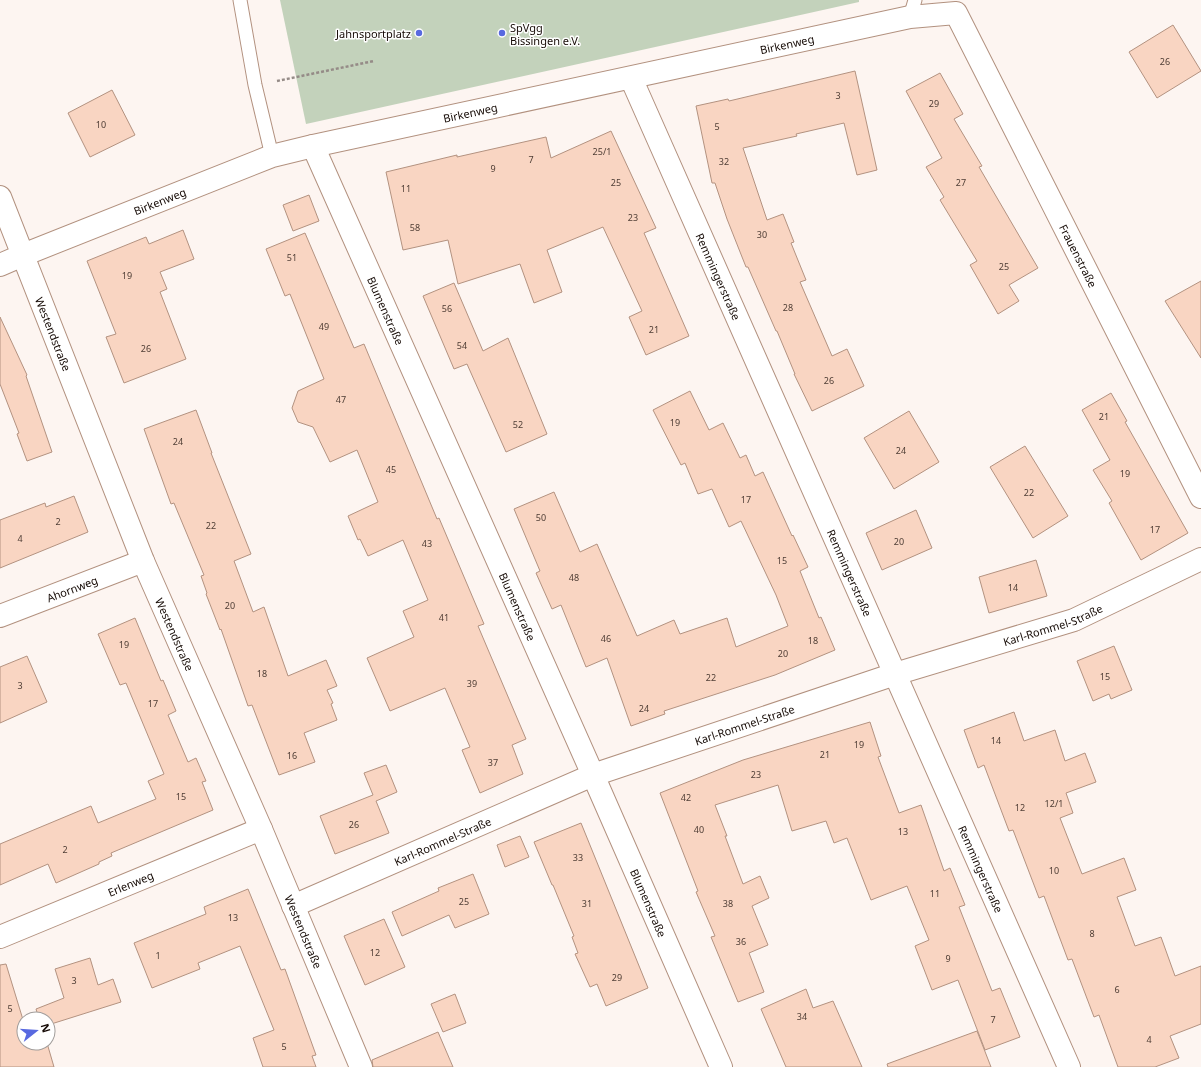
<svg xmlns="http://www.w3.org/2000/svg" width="1201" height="1067" font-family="'Noto Sans',sans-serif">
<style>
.green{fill:#c3d2bb}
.building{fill:#f9d5c2;stroke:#b39280}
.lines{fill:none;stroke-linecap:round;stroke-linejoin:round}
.lane-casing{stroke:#b2917f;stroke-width:15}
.street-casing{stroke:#b2917f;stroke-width:24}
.path{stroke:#958b87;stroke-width:2.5;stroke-dasharray:3 2;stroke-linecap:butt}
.lane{stroke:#fff;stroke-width:13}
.street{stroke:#fff;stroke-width:22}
.poi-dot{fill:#5869e0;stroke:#fff;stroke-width:1.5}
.labels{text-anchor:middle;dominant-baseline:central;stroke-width:3;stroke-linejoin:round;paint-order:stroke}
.number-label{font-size:9px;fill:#4e3d34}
.poi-label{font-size:11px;fill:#150a05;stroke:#fff;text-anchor:start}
.street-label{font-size:11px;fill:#150a05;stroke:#fff}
</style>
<rect width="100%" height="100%" fill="#fdf5f1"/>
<!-- green -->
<path class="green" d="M 280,0 L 859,0 L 859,2 L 306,124 Z"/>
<!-- building -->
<g class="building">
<path d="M 1173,25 L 1201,71 L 1157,98 L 1129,52 Z"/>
<path d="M 855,71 L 877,170 L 857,175 L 844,123 L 796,134 L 797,136 L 743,148 L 767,220 L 783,214 L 794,242 L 791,243 L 806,280 L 800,282 L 832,356 L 847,349 L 864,386 L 812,411 L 794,374 L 795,374 L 777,331 L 776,331 L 748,267 L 746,267 L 727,219 L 715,183 L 712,183 L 696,106 L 728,99 L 729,101 Z"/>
<path d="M 940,73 L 963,114 L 954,119 L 982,166 L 979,167 L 993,191 L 1038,268 L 1009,285 L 1019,301 L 998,314 L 970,265 L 977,261 L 940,200 L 944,197 L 926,167 L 942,158 L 906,91 Z"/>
<path d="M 112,90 L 135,135 L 90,157 L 68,113 Z"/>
<path d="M 611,131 L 656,228 L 644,233 L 689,336 L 646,355 L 629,317 L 642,311 L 603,227 L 547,250 L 562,292 L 534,303 L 520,264 L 458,284 L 448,240 L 403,250 L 386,172 L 457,155 L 457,157 L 546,137 L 551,158 Z"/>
<path d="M 309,195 L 319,221 L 293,231 L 283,205 Z"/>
<path d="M 183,230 L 194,259 L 160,272 L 167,289 L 160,292 L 186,359 L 124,383 L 106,337 L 116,334 L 87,261 L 146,237 L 149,244 Z"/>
<path d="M 305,233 L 354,348 L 364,344 L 437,519 L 439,518 L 484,624 L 478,626 L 526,739 L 512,745 L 523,774 L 480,793 L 462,750 L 470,747 L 445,688 L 390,711 L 367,658 L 414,637 L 403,611 L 428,600 L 403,540 L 368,556 L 360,539 L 358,540 L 348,516 L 378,502 L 357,450 L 330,462 L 313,427 L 298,422 L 292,408 L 298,391 L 324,379 L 290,294 L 285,296 L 266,249 Z"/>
<path d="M 1201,281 L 1201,358 L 1165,301 Z"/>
<path d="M 454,283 L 483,351 L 508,338 L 547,434 L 506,452 L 467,364 L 454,369 L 423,296 Z"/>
<path d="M 0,317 L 27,375 L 26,376 L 52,452 L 27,461 L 17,434 L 19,433 L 0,384 Z"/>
<path d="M 690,391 L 709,430 L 723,423 L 740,458 L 746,455 L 755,476 L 763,472 L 792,536 L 793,535 L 808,567 L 800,571 L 819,618 L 821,617 L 835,650 L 775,675 L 664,711 L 665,714 L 631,726 L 607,658 L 586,667 L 561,605 L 552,609 L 536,573 L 540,571 L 514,509 L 554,492 L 580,552 L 597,544 L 637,636 L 674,620 L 680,634 L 727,618 L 736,647 L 788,626 L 776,595 L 741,521 L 729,527 L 712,489 L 698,494 L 685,463 L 681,465 L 653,410 Z"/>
<path d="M 1111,393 L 1127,421 L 1125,422 L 1188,533 L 1141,560 L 1109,503 L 1112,501 L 1093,470 L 1110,460 L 1082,410 Z"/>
<path d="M 196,410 L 212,453 L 211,453 L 251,554 L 234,561 L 253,612 L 264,607 L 288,676 L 326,660 L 337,686 L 327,690 L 333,703 L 331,704 L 337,720 L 304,733 L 315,762 L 279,775 L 252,705 L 248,706 L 221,629 L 220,630 L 206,594 L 207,593 L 201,576 L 204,575 L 174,503 L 171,504 L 144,429 Z"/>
<path d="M 909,411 L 939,462 L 894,489 L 864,438 Z"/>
<path d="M 1025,446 L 1068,516 L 1033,538 L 990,467 Z"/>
<path d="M 74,496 L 88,532 L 0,568 L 0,520 L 45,503 L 46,507 Z"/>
<path d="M 916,510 L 932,548 L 882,570 L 866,533 Z"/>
<path d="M 1036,560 L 1047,596 L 989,613 L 979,577 Z"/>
<path d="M 135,618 L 161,681 L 163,680 L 176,711 L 168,715 L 188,762 L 196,758 L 206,781 L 202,782 L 213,810 L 111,853 L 112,856 L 99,862 L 99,864 L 56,883 L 48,864 L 0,885 L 0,844 L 91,806 L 98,823 L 156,799 L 148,781 L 164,774 L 126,683 L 120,685 L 98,634 Z"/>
<path d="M 1114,646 L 1132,690 L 1111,699 L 1109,694 L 1093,701 L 1077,661 Z"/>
<path d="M 27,656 L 47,702 L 0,723 L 0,667 Z"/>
<path d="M 1014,712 L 1024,741 L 1055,730 L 1065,761 L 1085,753 L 1096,782 L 1066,793 L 1073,813 L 1060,818 L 1082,874 L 1124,858 L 1136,890 L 1117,897 L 1135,946 L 1161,937 L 1175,976 L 1201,966 L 1201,1024 L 1170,1036 L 1179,1058 L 1155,1067 L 1118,1067 L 1099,1015 L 1094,1017 L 1072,959 L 1068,960 L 1044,896 L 1039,898 L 1013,830 L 1009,831 L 984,765 L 978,768 L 964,730 Z"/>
<path d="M 870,722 L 881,756 L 878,757 L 899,813 L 921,805 L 944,871 L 950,868 L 965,905 L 959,907 L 992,991 L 1000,988 L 1020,1037 L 985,1050 L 958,980 L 932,990 L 915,946 L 929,940 L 907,886 L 871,900 L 847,838 L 834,843 L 826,821 L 792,831 L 778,785 L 715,805 L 727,836 L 725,836 L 743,884 L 760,876 L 769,898 L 752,906 L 768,945 L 749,953 L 764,992 L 738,1002 L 711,937 L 715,936 L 696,892 L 698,891 L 660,793 L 743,760 Z"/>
<path d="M 386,765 L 397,792 L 376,801 L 389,833 L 335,854 L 320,816 L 373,795 L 364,773 Z"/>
<path d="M 581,823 L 648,988 L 606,1006 L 597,984 L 590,987 L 575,954 L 578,953 L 572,937 L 574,936 L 553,885 L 552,885 L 534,842 Z"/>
<path d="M 520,836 L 529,857 L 505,867 L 497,845 Z"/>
<path d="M 473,874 L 489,914 L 455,928 L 449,915 L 402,936 L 392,912 L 439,891 L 438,888 Z"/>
<path d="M 248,889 L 281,970 L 285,969 L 294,994 L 316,1055 L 312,1056 L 316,1067 L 263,1067 L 253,1038 L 274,1030 L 240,946 L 198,963 L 200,969 L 152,988 L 134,943 L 206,914 L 204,907 Z"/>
<path d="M 384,919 L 405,967 L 365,985 L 344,936 Z"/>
<path d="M 90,958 L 98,985 L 113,979 L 121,1002 L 48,1025 L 48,1019 L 39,1019 L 36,1009 L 64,998 L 55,969 Z"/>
<path d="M 6,964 L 24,1023 L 24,1043 L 47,1043 L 54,1067 L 0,1067 L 0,965 Z"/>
<path d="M 806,989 L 813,1008 L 833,1001 L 862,1067 L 786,1067 L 761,1009 Z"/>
<path d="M 455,994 L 466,1023 L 443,1032 L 431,1004 Z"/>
<path d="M 977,1031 L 991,1067 L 888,1067 L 887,1064 Z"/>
<path d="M 438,1032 L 453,1067 L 373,1067 L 372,1060 Z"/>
</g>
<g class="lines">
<!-- lane casing -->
<g class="lane-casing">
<g id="lane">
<path d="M 240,0 L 255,85 L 272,156"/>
<path d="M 910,17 L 915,0"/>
</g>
</g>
<!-- street casing -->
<g class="street-casing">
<g id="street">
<path id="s1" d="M 631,78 L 1069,1067"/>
<path id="s2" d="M 313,146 L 593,775 L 721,1067"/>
<path id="s3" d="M 0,197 L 143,561 L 261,829 L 361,1067"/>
<path id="s4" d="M 0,265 L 23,255 L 272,156 L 313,146 L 910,17 L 956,13 L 1201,497"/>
<path id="s5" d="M 0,616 L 143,561"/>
<path id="s6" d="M 293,906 L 593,775 L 895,674 L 1074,620 L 1201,559"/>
<path id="s7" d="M 0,937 L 261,829"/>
</g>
</g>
<!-- path -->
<path class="path" d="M 277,81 L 374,61"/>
<!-- lane -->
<use href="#lane" class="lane"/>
<!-- street -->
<use href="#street" class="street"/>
</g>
<!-- markers -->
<g class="poi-dot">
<circle cx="419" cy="33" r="4"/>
<circle cx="502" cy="33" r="4"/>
</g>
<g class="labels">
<!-- number labels -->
<g class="number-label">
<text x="1165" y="61">26</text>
<text x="838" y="95">3</text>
<text x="934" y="103">29</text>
<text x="101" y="124">10</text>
<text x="717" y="126">5</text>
<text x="602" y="151">25/1</text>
<text x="531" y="159">7</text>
<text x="724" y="161">32</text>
<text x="493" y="168">9</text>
<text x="616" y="182">25</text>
<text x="961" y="182">27</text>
<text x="406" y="188">11</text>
<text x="633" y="217">23</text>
<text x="415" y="227">58</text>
<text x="762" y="234">30</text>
<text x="292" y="257">51</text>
<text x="1004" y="266">25</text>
<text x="127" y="275">19</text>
<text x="788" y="307">28</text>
<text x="447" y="308">56</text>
<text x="324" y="326">49</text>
<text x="654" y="329">21</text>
<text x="462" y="345">54</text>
<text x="146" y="348">26</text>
<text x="829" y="380">26</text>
<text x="341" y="399">47</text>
<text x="1104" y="416">21</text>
<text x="675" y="422">19</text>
<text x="518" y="424">52</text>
<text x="178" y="441">24</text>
<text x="901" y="450">24</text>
<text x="391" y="469">45</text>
<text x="1125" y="473">19</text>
<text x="1029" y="492">22</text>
<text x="746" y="499">17</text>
<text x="541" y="517">50</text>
<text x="58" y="521">2</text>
<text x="211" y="525">22</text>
<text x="1155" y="529">17</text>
<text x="20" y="538">4</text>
<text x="899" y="541">20</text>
<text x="427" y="543">43</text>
<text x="782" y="560">15</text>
<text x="574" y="577">48</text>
<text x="1013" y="587">14</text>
<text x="230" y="605">20</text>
<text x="444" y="617">41</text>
<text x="606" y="638">46</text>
<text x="813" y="640">18</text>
<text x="124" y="644">19</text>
<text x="783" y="653">20</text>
<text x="262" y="673">18</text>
<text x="1105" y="676">15</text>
<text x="711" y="677">22</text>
<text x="472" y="683">39</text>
<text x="20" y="685">3</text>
<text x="153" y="703">17</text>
<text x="644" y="708">24</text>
<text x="996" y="740">14</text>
<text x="859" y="744">19</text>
<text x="825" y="754">21</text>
<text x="292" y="755">16</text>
<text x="493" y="762">37</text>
<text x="756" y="774">23</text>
<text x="181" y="796">15</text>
<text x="686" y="797">42</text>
<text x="1054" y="803">12/1</text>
<text x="1020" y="807">12</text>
<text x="354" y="824">26</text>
<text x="699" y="829">40</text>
<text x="903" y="831">13</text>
<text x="65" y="849">2</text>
<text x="578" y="857">33</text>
<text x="1054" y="870">10</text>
<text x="935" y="893">11</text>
<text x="464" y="901">25</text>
<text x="587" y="903">31</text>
<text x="728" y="903">38</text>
<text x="233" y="917">13</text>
<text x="1092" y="933">8</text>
<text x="741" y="941">36</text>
<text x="375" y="952">12</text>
<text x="158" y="955">1</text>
<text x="948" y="958">9</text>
<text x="617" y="977">29</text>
<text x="74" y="980">3</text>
<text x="1117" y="989">6</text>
<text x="10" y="1008">5</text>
<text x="802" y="1016">34</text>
<text x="993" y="1019">7</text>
<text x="1149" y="1039">4</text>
<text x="284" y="1046">5</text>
</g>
<!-- poi labels -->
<g class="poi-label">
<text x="510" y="27">SpVgg<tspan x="510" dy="13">Bissingen e.V.</tspan></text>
<text x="411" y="33" text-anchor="end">Jahnsportplatz</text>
</g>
<!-- street labels -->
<g class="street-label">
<text stroke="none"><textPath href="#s4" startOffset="820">Birkenweg</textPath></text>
<text stroke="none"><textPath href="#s4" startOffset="496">Birkenweg</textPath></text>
<text stroke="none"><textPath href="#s4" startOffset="172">Birkenweg</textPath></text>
<text stroke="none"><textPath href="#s4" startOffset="1264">Frauenstraße</textPath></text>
<text stroke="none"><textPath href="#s1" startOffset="217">Remmingerstraße</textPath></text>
<text stroke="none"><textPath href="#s2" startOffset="180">Blumenstraße</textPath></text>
<text stroke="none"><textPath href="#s3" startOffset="147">Westendstraße</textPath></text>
<text stroke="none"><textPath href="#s1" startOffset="541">Remmingerstraße</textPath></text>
<text stroke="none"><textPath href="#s5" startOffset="77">Ahornweg</textPath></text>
<text stroke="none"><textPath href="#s2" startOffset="504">Blumenstraße</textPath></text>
<text stroke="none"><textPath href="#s6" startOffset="811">Karl-Rommel-Straße</textPath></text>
<text stroke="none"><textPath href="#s3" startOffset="471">Westendstraße</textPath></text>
<text stroke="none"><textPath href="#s6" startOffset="487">Karl-Rommel-Straße</textPath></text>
<text stroke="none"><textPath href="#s6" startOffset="163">Karl-Rommel-Straße</textPath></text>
<text stroke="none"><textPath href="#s1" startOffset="865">Remmingerstraße</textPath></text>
<text stroke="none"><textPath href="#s7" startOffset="141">Erlenweg</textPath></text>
<text stroke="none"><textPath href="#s2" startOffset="828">Blumenstraße</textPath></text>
<text stroke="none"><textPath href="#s3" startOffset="795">Westendstraße</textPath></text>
</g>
</g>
<!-- north arrow -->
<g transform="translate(36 1031) rotate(73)"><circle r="19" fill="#ffffff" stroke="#a19d9b"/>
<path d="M0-3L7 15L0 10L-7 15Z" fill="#5869e0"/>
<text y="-6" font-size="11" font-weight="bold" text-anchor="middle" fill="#150a05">N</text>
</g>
</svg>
